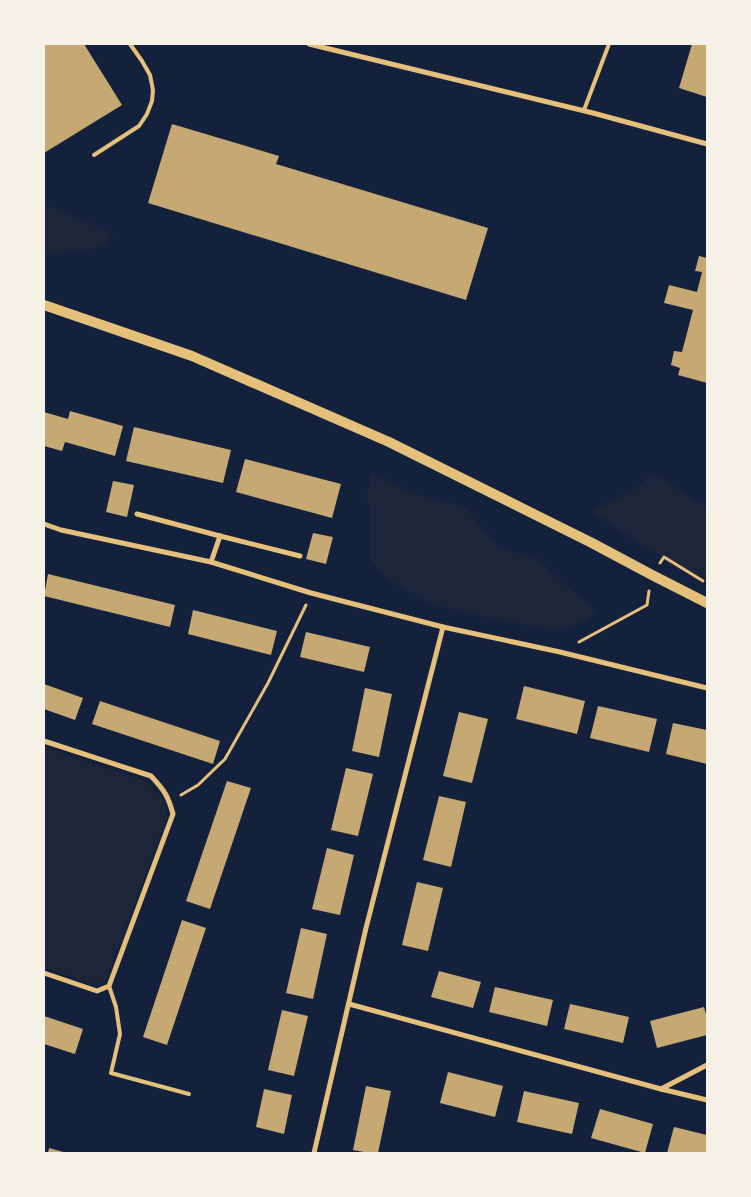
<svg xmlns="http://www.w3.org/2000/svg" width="751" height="1197" font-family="'PT Sans Narrow',sans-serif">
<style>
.green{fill:#1d2539}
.building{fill:#c6a872}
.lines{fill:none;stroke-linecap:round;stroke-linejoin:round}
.path{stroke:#e5c07b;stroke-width:3}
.service{stroke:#e5c07b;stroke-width:4}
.minor{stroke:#e5c07b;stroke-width:5}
.secondary{stroke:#e5c07b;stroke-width:10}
</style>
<rect width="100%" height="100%" fill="#14213d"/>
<!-- green -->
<g class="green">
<path d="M 44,204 L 114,234 L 102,247 L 44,255 Z"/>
<path d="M 371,473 L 410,492 L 466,508 L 499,548 L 535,558 L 595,610 L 588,620 L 557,631 L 526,625 L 434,605 L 387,579 L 370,559 L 371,524 L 367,494 Z"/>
<path d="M 652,474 L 707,507 L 707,580 L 641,544 L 592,511 L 632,491 Z"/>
<path d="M 44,747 L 145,781 L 158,793 L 166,805 L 167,817 L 106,981 L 95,985 L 44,967 Z"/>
</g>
<!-- building -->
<g class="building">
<path d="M 44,44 L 84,44 L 122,105 L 44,153 Z"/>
<path d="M 692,44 L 707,44 L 707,97 L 679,88 Z"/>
<path d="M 172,124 L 279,156 L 276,164 L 488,228 L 466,300 L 148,203 Z"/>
<path d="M 699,256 L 707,258 L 707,383 L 678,375 L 680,368 L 671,365 L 674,351 L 682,352 L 693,310 L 664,303 L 669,285 L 697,292 L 702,272 L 695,271 Z"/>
<path d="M 70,411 L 123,426 L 115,456 L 65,442 L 62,451 L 44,446 L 44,412 L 68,419 Z"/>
<path d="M 134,427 L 231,450 L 223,483 L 126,461 Z"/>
<path d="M 245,459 L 341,484 L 332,518 L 236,492 Z"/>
<path d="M 113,481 L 134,485 L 127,517 L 106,512 Z"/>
<path d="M 313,533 L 333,537 L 326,564 L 306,559 Z"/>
<path d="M 48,574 L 175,605 L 170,627 L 44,596 Z"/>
<path d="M 193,610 L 277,631 L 271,655 L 188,634 Z"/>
<path d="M 306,632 L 370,647 L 364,672 L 300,657 Z"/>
<path d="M 44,684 L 83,698 L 75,720 L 44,709 Z"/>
<path d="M 524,686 L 585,701 L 577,734 L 516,719 Z"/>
<path d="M 365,688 L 392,694 L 379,757 L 352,751 Z"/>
<path d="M 100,701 L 220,741 L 213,764 L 92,724 Z"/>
<path d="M 598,706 L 657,719 L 649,752 L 590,738 Z"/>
<path d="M 459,712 L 488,719 L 472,783 L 443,776 Z"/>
<path d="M 673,723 L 707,730 L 707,764 L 666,754 Z"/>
<path d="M 346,768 L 373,774 L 358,836 L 331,830 Z"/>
<path d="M 227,781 L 251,788 L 210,909 L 186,901 Z"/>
<path d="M 439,796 L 466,802 L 451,867 L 423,860 Z"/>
<path d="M 327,848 L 354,855 L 340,915 L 312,909 Z"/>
<path d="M 417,882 L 443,888 L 428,951 L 402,945 Z"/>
<path d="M 182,920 L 206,928 L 167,1045 L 143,1037 Z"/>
<path d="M 301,928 L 327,934 L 313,999 L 286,993 Z"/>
<path d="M 439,971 L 481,982 L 473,1008 L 431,997 Z"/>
<path d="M 495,987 L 553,1000 L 547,1026 L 489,1012 Z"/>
<path d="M 570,1004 L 629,1017 L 623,1043 L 564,1029 Z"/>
<path d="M 704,1007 L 707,1018 L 707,1035 L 657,1048 L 650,1021 Z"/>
<path d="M 282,1010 L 308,1016 L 294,1076 L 268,1070 Z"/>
<path d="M 44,1016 L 83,1029 L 75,1054 L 44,1044 Z"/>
<path d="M 448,1072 L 503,1086 L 495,1117 L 440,1103 Z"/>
<path d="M 366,1086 L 391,1091 L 378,1153 L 369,1153 L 353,1150 Z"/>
<path d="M 264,1089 L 292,1095 L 284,1134 L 256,1127 Z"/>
<path d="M 524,1091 L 579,1103 L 572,1134 L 517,1122 Z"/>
<path d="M 600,1109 L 653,1124 L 645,1153 L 591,1138 Z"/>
<path d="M 674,1127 L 707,1135 L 707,1153 L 667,1153 Z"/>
<path d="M 49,1148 L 67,1153 L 48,1153 Z"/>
</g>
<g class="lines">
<!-- path -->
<g class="path">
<path d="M 660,563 L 664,557 L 703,581"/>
<path d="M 579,642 L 647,605 L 649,591"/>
<path d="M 181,795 L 198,785 L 225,759 L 268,683 L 306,605"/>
</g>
<!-- service -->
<g class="service">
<path d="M 584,110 L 609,44"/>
<path d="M 94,155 L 139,126 L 147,114 L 152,101 L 153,90 L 150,75 L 142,61 L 130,44"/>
<path d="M 109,986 L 116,1007 L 120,1034 L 111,1073 L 189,1094"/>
</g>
<!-- minor -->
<g class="minor">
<path d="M 309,44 L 593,113 L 707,144"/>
<path d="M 137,514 L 220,536 L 211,562"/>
<path d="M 44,524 L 61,530 L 211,562 L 311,593 L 443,627 L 560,652 L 707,688"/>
<path d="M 220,536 L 300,556"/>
<path d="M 44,741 L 151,776 C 165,791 168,796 173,814 L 109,986 L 97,991 L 44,973"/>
<path d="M 349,1004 L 661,1089 L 707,1065"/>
<path d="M 661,1089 L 707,1100"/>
<path d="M 314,1153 L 366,928 L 443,627"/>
</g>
<!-- secondary -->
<path class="secondary" d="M 44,305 L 192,356 L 389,442 L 592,543 L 652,575 L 707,603"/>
</g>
<!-- border -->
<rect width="751" height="1197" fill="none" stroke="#f6f1e7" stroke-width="90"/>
</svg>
